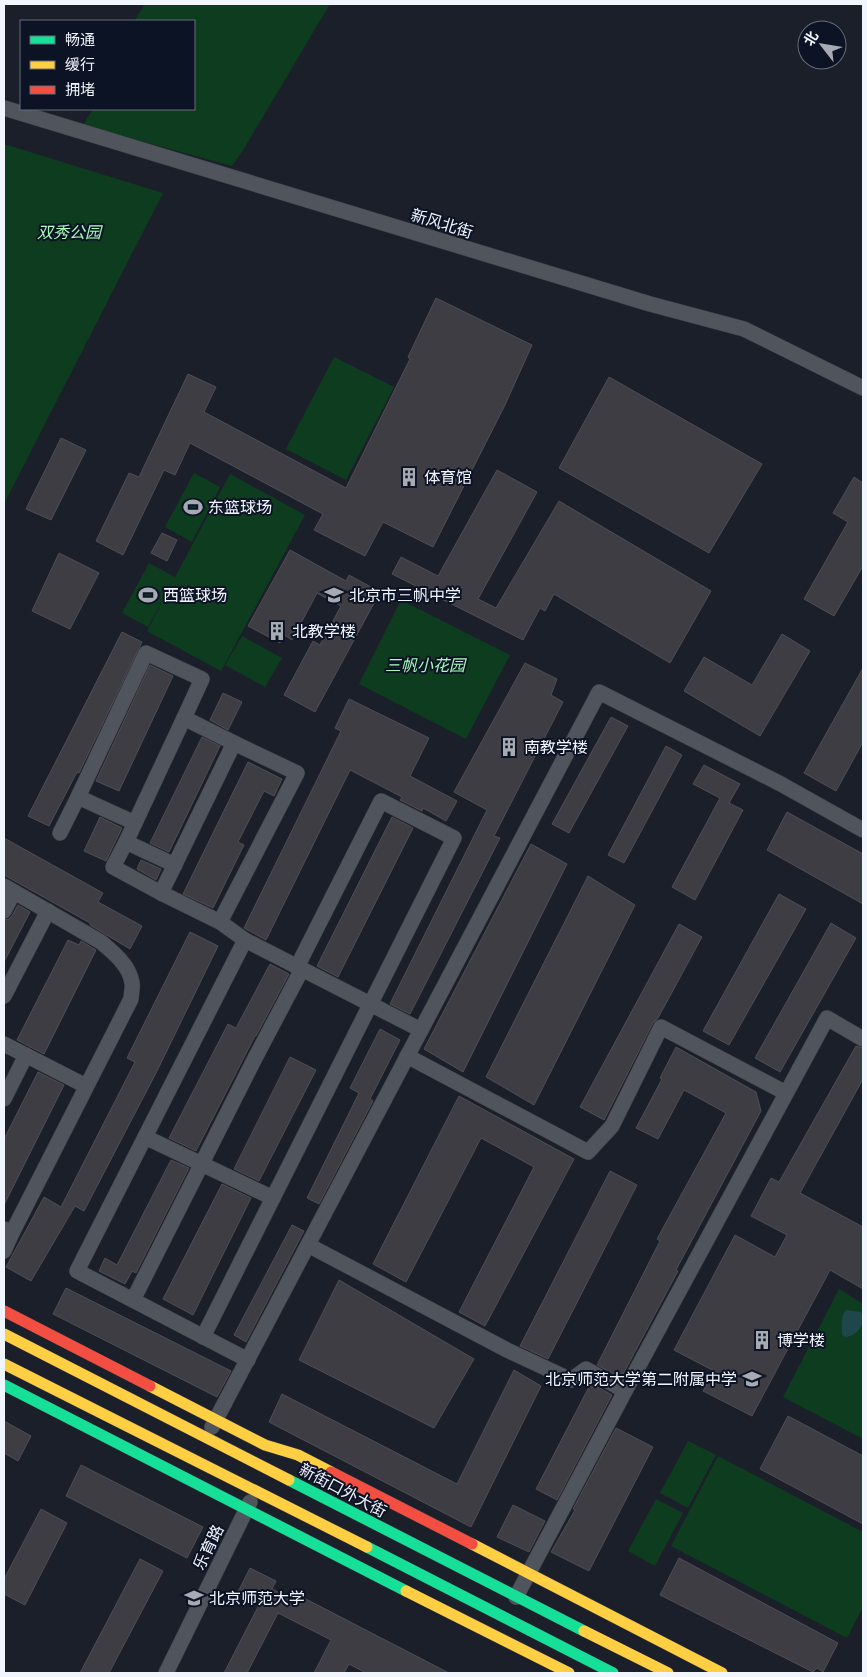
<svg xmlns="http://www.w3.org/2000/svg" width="867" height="1677" font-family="'IBM Plex Serif','Noto Sans SC',serif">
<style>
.green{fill:#0e3c1f}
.water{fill:#1e464b}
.building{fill:#3f3d44;stroke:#504d54}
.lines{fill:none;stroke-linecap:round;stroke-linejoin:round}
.street-casing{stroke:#393c44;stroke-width:16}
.fast-casing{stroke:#393c44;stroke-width:12}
.slow-casing{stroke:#393c44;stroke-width:12}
.jam-casing{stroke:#393c44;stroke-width:12}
.street{stroke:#50545c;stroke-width:15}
.fast{stroke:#16e098;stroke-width:11}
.slow{stroke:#ffcf43;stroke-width:11}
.jam{stroke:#f24e42;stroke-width:11}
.labels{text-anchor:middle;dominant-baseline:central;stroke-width:4;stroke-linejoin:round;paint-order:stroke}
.street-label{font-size:16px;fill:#f1f5fd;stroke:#0c1325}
.park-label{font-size:16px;font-style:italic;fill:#a7fab9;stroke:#0c1325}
.poi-label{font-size:16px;fill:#f1f5fd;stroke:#0c1325;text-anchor:start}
</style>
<rect width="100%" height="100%" fill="#1b1f29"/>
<!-- green -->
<g class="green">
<path d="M 145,4 L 330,4 L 242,152 L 232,166 L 83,125 L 93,109 L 194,109 L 194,21 L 134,21 Z"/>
<path d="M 4,144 L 163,193 L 4,504 Z"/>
<path d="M 334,357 L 394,387 L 346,480 L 286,449 Z"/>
<path d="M 194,473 L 220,487 L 192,542 L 165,527 Z"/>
<path d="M 230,474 L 305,515 L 221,671 L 147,631 L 174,579 L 148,627 L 122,613 L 149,563 L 175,577 Z"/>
<path d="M 401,600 L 510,655 L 466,739 L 359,684 Z"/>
<path d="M 242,636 L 282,658 L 265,687 L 225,665 Z"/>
<path d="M 839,1289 L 863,1304 L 863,1439 L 783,1397 Z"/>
<path d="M 688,1441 L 716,1455 L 688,1508 L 660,1493 Z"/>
<path d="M 718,1456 L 863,1532 L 863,1607 L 847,1638 L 671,1546 Z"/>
<path d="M 656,1499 L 683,1513 L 655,1566 L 628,1551 Z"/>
</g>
<!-- water -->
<path class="water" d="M 846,1310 L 861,1312 C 866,1323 859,1335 846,1337 L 842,1335 C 842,1326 840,1317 846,1310 Z"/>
<!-- building -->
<g class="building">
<path d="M 436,298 L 532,345 L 505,405 L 433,547 L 383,522 L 365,556 L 314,530 L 323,514 L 190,443 L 175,475 L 164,470 L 123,555 L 96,541 L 129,473 L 139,477 L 188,374 L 216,387 L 204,412 L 346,488 L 410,359 L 408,357 Z"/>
<path d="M 609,377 L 762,464 L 709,553 L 559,468 Z"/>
<path d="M 61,438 L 86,450 L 51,520 L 26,509 Z"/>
<path d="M 497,470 L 537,492 L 478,599 L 496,608 L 559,501 L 711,591 L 670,663 L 554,594 L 545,611 L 540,608 L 523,640 L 392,574 L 401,557 L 438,576 Z"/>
<path d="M 854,477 L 863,483 L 863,566 L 834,616 L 804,599 L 848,522 L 833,513 Z"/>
<path d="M 162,533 L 177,540 L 167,561 L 151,553 Z"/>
<path d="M 290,550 L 346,581 L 349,575 L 380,592 L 315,712 L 284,695 L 313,641 L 320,645 L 341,606 L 317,593 L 292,640 L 284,635 L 280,643 L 248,626 Z"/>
<path d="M 59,553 L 99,573 L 70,629 L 32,611 Z"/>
<path d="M 122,632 L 142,642 L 79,773 L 77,772 L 49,826 L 28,816 Z"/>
<path d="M 782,634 L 810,651 L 760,736 L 684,691 L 704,657 L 752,685 Z"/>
<path d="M 525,663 L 557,679 L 551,695 L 563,702 L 494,836 L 500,838 L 410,1014 L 390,1004 L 487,810 L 454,792 Z"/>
<path d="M 150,665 L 173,676 L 119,791 L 96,781 Z"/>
<path d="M 863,668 L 863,742 L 836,791 L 804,773 Z"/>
<path d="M 223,693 L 242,702 L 228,730 L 210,720 Z"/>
<path d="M 349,699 L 429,738 L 410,776 L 457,801 L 446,821 L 423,808 L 422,811 L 400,800 L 402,797 L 350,770 L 266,940 L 244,928 L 341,731 L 335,728 Z"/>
<path d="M 611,717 L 628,726 L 569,833 L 552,824 Z"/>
<path d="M 202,737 L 220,746 L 169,852 L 150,843 Z"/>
<path d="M 666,746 L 682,755 L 624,863 L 608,855 Z"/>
<path d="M 248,762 L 282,779 L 274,796 L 264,791 L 238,842 L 244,845 L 213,908 L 183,894 Z"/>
<path d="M 704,765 L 740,784 L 729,803 L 743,810 L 695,900 L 672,887 L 720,798 L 693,784 Z"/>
<path d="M 787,812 L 863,854 L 863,904 L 767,850 Z"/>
<path d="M 100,817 L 122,828 L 106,861 L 84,851 Z"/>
<path d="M 392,817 L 413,828 L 338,977 L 317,966 Z"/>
<path d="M 4,838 L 103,893 L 98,902 L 142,926 L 130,949 L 90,925 L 90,923 L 4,875 Z"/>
<path d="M 531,844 L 567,864 L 463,1072 L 424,1049 Z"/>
<path d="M 141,860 L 161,869 L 156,880 L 137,869 Z"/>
<path d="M 588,876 L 635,905 L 534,1105 L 486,1077 Z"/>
<path d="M 779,894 L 806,909 L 729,1045 L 703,1031 Z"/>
<path d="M 18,905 L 30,912 L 4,962 L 4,920 L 9,919 L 12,916 Z"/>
<path d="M 831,923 L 856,938 L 780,1072 L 755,1058 Z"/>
<path d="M 679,924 L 702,937 L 658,1018 L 653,1023 L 604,1120 L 580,1107 Z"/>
<path d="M 190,932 L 218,946 L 156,1073 L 84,1211 L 75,1206 L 31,1281 L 6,1267 L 44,1197 L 61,1207 L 135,1062 L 127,1058 Z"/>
<path d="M 68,940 L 79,945 L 81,941 L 96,950 L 44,1054 L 17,1040 Z"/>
<path d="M 270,964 L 289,974 L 256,1036 L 255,1036 L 196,1151 L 169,1138 L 228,1024 L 236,1028 Z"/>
<path d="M 380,1029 L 400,1040 L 370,1099 L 373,1101 L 319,1204 L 307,1198 L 359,1093 L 350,1088 Z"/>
<path d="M 856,1046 L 863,1048 L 863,1079 L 800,1193 L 863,1227 L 863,1289 L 830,1270 L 752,1416 L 703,1391 L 714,1371 L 674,1350 L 735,1235 L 775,1257 L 787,1235 L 751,1216 L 771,1178 L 779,1182 Z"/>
<path d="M 676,1047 L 756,1092 L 761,1111 L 676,1270 L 678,1271 L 621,1378 L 597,1365 L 660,1241 L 657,1239 L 726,1113 L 684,1090 L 658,1139 L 636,1128 L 662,1079 L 660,1078 Z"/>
<path d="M 290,1057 L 316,1070 L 259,1181 L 234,1169 Z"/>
<path d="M 38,1072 L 64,1085 L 4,1205 L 4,1139 Z"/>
<path d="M 459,1096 L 574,1159 L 485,1326 L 459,1312 L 534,1167 L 481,1138 L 406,1282 L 373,1264 Z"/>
<path d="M 171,1160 L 189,1168 L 136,1273 L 132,1271 L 125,1284 L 99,1271 L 105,1258 L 117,1265 Z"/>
<path d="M 610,1171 L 637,1185 L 548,1359 L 520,1346 Z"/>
<path d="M 222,1184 L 251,1198 L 193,1315 L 163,1299 Z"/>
<path d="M 292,1225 L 304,1231 L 246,1342 L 234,1335 Z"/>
<path d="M 339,1280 L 474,1359 L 434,1428 L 299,1360 Z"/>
<path d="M 66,1288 L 231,1371 L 217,1397 L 53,1314 Z"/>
<path d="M 514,1370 L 541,1386 L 471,1527 L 269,1422 L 282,1394 L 457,1484 Z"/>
<path d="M 591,1383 L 612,1395 L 557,1500 L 536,1489 Z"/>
<path d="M 788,1416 L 863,1456 L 863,1524 L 760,1469 Z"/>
<path d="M 4,1421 L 31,1436 L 18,1461 L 4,1453 Z"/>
<path d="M 616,1428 L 653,1447 L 589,1571 L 551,1552 L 575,1510 L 573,1509 Z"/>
<path d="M 81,1465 L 203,1527 L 187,1558 L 66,1496 Z"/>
<path d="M 513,1505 L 545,1521 L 529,1552 L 497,1537 Z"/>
<path d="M 41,1509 L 67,1523 L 25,1605 L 4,1594 L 4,1579 Z"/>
<path d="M 679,1558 L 838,1643 L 823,1672 L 817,1668 L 813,1672 L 660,1595 Z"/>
<path d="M 140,1559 L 163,1571 L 109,1673 L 80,1673 Z"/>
<path d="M 250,1568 L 276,1581 L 272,1589 L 297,1602 L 300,1596 L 449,1673 L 366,1673 L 349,1664 L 344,1673 L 314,1673 L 331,1640 L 278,1613 L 247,1673 L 224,1673 L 260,1603 L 238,1592 Z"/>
</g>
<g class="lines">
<!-- street casing -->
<g class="street-casing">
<g id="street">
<path d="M 4,108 L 650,304 L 744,329 L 863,388"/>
<path d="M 135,823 L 78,797 L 146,653 L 202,679 L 184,718"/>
<path d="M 60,833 L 78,797"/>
<path d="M 126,842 L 113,867 L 161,893"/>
<path d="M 175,865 L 126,842 L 184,718 L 234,743"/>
<path d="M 4,886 L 101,942 C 113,952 130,966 132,983 C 133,988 131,994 131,999 L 12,1233 L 4,1229"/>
<path d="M 4,911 L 14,892"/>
<path d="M 220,922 L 297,773 L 234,743 L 161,893 L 220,922 L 245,940"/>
<path d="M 4,996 L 48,911"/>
<path d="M 4,1044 L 86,1086"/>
<path d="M 407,1056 L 588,1152 L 612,1126 L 661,1027 L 786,1093"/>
<path d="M 4,1099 L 26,1055"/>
<path d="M 145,1137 L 273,1198"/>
<path d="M 308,1245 L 507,1350 L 571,1380 L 586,1369 L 625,1391"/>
<path d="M 4,1251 L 12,1233"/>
<path d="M 133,1300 L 254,1060 L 302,969"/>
<path d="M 203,1337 L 454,838 L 381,801 L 297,967"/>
<path d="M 248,1360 L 77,1271 L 245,940 L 421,1030"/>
<path d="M 212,1427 L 599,692 L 779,783 L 863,830"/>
<path d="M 516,1597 L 625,1391 L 827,1018 L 863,1039"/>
<path d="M 166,1673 L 250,1502"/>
</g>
</g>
<!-- fast casing -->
<g class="fast-casing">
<g id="fast">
<path d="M 4,1385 L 406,1591"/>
<path d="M 289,1480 L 584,1631"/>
<path d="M 367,1547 L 613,1673"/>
</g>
</g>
<!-- slow casing -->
<g class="slow-casing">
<g id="slow">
<path d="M 4,1334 L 289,1480"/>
<path d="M 4,1364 L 367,1547"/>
<path d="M 150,1386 L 265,1445 L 298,1455 L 331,1472"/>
<path d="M 472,1544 L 722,1673"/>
<path d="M 406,1591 L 569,1673"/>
<path d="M 584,1631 L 668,1673"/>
</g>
</g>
<!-- jam casing -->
<g class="jam-casing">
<g id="jam">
<path d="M 4,1311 L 150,1386"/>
<path d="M 331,1472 L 472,1544"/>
</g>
</g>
<!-- street -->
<use href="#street" class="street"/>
<!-- fast -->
<use href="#fast" class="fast"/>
<!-- slow -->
<use href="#slow" class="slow"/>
<!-- jam -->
<use href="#jam" class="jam"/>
</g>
<!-- icons -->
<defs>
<g id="building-bare" transform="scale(1.5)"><path d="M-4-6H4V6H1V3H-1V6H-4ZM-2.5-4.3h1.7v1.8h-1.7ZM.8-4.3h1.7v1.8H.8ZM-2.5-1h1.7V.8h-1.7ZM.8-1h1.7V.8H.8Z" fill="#a6aab3" stroke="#0c1325" stroke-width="2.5" paint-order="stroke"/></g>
<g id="stadium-bare" transform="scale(1.5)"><path d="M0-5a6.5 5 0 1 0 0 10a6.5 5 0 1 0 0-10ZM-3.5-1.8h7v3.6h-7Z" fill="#a6aab3" stroke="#0c1325" stroke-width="2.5" paint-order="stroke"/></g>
<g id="school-bare" transform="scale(1.5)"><path d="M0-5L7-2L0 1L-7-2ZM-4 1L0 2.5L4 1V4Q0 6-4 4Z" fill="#a6aab3" stroke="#0c1325" stroke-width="2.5" paint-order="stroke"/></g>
<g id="university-bare" transform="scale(1.5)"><path d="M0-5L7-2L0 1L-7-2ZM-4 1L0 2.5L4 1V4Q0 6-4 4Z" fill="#a6aab3" stroke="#0c1325" stroke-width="2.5" paint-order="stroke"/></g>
</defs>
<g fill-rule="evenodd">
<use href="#building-bare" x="409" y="477"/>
<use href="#stadium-bare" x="193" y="507"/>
<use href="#stadium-bare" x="148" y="595"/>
<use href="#school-bare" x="334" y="595"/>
<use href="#building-bare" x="277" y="631"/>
<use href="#building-bare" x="509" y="747"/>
<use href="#building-bare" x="762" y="1340"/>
<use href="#school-bare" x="752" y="1379"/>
<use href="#university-bare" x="194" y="1598"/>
</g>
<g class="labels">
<!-- street labels -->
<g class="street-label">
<text transform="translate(442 223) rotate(17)">新风北街</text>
<text transform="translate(343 1490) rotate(28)">新街口外大街</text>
<text transform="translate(208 1547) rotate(-64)">乐育路</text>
</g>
<!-- park labels -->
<g class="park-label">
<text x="69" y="232">双秀公园</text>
<text x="425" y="665">三帆小花园</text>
</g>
<!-- poi labels -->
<g class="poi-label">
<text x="424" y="477">体育馆</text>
<text x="208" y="507">东篮球场</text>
<text x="163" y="595">西篮球场</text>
<text x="349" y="595">北京市三帆中学</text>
<text x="292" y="631">北教学楼</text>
<text x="524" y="747">南教学楼</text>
<text x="777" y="1340">博学楼</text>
<text x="737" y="1379" text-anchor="end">北京师范大学第二附属中学</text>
<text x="209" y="1598">北京师范大学</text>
</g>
</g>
<!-- border -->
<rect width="867" height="1677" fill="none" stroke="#f1f5fd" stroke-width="10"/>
<!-- legend -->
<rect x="20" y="20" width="175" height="90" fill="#0c1325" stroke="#686d7b"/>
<rect x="30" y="36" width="25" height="8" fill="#16e098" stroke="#686d7b"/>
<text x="65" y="45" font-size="15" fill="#f1f5fd">畅通</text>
<rect x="30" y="61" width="25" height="8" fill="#ffcf43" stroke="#686d7b"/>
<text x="65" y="70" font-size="15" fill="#f1f5fd">缓行</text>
<rect x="30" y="86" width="25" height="8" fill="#f24e42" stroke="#686d7b"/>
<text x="65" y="95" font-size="15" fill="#f1f5fd">拥堵</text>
<!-- north arrow -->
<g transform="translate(822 45) rotate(301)"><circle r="24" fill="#0c1325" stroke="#686d7b"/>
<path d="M0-4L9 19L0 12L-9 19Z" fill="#a6aab3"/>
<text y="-8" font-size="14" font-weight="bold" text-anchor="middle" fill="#f1f5fd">北</text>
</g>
</svg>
